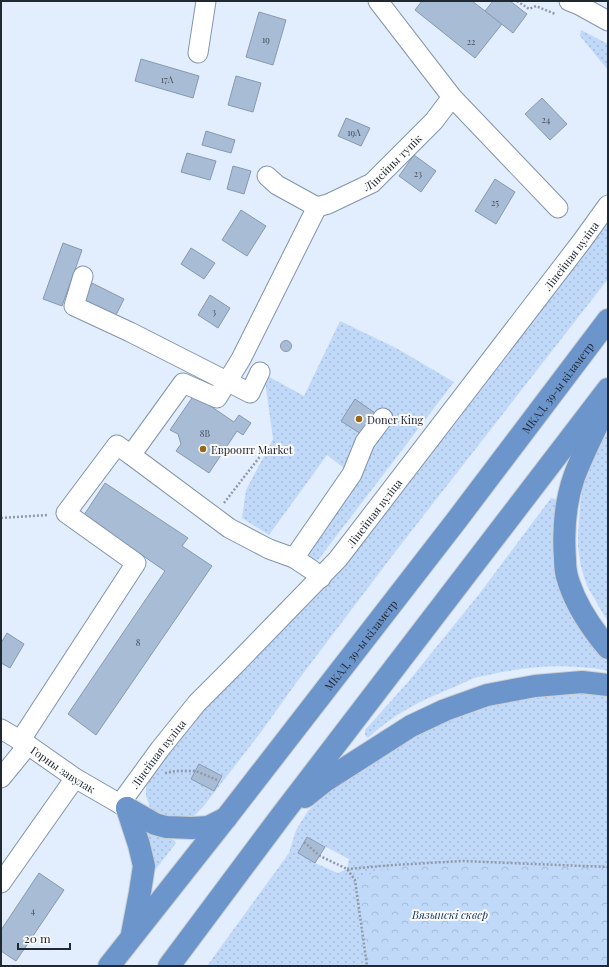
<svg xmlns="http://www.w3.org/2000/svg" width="609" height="967" font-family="'Playfair Display',serif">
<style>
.grass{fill:url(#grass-dots);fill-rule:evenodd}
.forest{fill:url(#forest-crowns)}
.building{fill:#a9bcd6;stroke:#8699b1}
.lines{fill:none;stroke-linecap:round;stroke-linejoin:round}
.minor-casing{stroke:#8194ac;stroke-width:21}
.highway-casing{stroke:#ced0d2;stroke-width:24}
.path{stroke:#8f99a7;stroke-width:2.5;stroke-dasharray:2 2;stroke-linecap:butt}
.minor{stroke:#fff;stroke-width:19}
.highway{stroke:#6c95cb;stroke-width:22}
.poi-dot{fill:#966817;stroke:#fafafa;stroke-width:1.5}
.labels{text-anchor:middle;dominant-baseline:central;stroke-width:4;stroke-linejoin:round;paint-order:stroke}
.number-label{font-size:9px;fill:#424d5b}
.street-label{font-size:11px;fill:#202832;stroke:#fafafa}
.poi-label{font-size:11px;fill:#202832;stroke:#fafafa;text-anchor:start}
.park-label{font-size:11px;font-style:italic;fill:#0d315b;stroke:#fafafa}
</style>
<defs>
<pattern id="grass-dots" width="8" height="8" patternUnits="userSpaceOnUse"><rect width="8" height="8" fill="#c0d9f9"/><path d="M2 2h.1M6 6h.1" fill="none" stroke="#a5bad6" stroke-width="1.8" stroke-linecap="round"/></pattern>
<pattern id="forest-crowns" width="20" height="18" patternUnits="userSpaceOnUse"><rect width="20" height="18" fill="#c0d9f9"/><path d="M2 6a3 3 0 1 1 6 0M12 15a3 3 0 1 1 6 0" fill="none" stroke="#a5bad6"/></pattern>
</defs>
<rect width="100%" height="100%" fill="#e2eefe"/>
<!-- grass -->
<g class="grass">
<path d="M 581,30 L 608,44 L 608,70 L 580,36 Z"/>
<path d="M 608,217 L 608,279 L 392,556 L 296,683 L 261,732 L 203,807 L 194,816 L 186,819 L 157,814 L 150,807 L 146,796 L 146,788 L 149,780 L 175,742 L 202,711 L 228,684 L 270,643 L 340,571 Z"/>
<path d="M 340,321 L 396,348 L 454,382 L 318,560 L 299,555 L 352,474 L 327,455 L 269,535 L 242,518 L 246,490 L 273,439 L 264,374 L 304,396 Z"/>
<path d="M 608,422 L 608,622 L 587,586 L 581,567 L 578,546 L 578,535 L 580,506 L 583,483 Z"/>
<path d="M 551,498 L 558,500 L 556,510 L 604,657 L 608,660 L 608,671 C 598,668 588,668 578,667 C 543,664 508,670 474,678 C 467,681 459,685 452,688 C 421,700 392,715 368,738 L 365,735 L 365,730 L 408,682 L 480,593 Z"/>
<path d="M 570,692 L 608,693 L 608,867 L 462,861 L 355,880 L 367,966 L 207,966 L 289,853 L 296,830 L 308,811 L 325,794 L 403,739 L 484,705 ZM 307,837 L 349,859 L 347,869 L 338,873 L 315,863 L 298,853 Z"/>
<path d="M 141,827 L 154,833 L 174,840 L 176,843 L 156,869 L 152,868 Z"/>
</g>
<!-- forest -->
<path class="forest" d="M 462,861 L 608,867 L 608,966 L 367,966 L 355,880 L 394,865 Z"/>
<!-- building -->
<g class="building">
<path d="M 422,1 L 472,1 L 502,24 L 475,58 L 415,10 Z"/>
<path d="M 493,1 L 510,1 L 527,14 L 513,33 L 485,11 Z"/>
<path d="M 259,12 L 286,20 L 273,65 L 246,57 Z"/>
<path d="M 141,59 L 199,76 L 193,98 L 135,81 Z"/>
<path d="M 236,76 L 261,83 L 253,112 L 228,105 Z"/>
<path d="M 542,98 L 567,124 L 550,140 L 525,114 Z"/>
<path d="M 346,118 L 370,128 L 361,146 L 338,136 Z"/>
<path d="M 206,131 L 235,140 L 231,153 L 202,145 Z"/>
<path d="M 187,153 L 216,161 L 210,180 L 181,172 Z"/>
<path d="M 414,155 L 436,171 L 421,192 L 399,176 Z"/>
<path d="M 233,166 L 251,171 L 244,194 L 227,189 Z"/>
<path d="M 495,179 L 515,192 L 496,224 L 475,211 Z"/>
<path d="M 241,210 L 266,226 L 247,256 L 222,240 Z"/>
<path d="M 63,243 L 82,250 L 62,306 L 43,299 Z"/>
<path d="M 191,248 L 215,263 L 204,279 L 181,264 Z"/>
<path d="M 92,283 L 124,299 L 114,319 L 82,303 Z"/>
<path d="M 210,295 L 230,308 L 218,328 L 198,315 Z"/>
<circle cx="286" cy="346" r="5.5"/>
<path d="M 194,395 L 234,422 L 239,415 L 251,423 L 243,435 L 237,431 L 209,473 L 176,451 L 181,444 L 178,434 L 170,430 Z"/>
<path d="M 355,399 L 375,413 L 361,434 L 341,421 Z"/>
<path d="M 105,483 L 188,538 L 182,546 L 212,566 L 96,735 L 68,714 L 165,571 L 84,515 Z"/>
<path d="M 7,633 L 24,644 L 10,668 L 1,663 L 1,643 Z"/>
<path d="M 199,764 L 222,776 L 214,791 L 191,779 Z"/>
<path d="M 307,837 L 325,847 L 315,863 L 298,853 Z"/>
<path d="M 39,873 L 64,890 L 16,961 L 1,951 L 1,930 Z"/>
</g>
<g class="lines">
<!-- minor casing -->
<g class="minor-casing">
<g id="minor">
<path d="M 378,1 L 452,97 L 558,208"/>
<path d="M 569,1 L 579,5 L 608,21"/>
<path d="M 198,53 L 206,1"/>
<path d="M 267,176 L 277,185 L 317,207"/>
<path d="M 317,207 L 241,359 L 217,398 L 183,383 L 131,455 L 229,528 L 269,549 L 294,558 L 312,570 L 321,578"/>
<path id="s1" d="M 317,207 L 328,204 L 372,183 L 434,121 L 452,97"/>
<path d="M 83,276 L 74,306 L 130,332 L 250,393 L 260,372"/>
<path d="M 294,558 L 352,474 L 365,442 L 383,418"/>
<path id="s2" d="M 1,729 L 28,745 L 75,778 L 120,804 L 127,808"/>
<path d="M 20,741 L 136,563 L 66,513 L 117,445 L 131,455"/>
<path d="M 1,778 L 28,745"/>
<path id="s3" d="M 120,804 L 160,749 L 197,703 L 231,669 L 338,559 L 582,241 L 608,205"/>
<path d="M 1,883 L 75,778"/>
</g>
</g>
<!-- highway casing -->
<g class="highway-casing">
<g id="highway">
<path d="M 606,407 C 595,430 583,453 574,477 C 565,503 563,532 565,559 C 565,567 566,575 569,583 C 577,607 592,629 608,648"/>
<path d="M 305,797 L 325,781 L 411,726 L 445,710 L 487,695 L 535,686 L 582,682 L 608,685"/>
<path d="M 127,808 L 139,845 L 144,866 L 140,892 L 132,934"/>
<path d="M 127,808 L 155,824 L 166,827 L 192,828 L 208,827 L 226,818"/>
<path id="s4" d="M 109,966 L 226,818 L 456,521 L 608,320"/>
<path d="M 169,966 L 281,816 L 608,389"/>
</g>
</g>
<!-- path -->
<g class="path">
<path d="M 517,1 L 529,9 L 536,6 L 555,14"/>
<path d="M 224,503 L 265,450"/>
<path d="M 1,518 L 48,515"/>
<path d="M 165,773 L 176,771 L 196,771 L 217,780"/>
<path d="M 304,842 L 320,856 L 347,869 L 355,880 L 367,966"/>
<path d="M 347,869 L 394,865 L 462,861 L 608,867"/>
</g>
<!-- minor -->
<use href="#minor" class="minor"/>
<!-- highway -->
<use href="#highway" class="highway"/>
</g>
<!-- markers -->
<g class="poi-dot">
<circle cx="359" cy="419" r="4"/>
<circle cx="203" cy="449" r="4"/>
</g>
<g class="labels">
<!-- number labels -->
<g class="number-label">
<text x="266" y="39">19</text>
<text x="471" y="41">22</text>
<text x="167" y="79">17А</text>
<text x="546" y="119">24</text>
<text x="354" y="132">19А</text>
<text x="418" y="173">23</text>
<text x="495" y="202">25</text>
<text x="214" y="311">3</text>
<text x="205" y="433">8В</text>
<text x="138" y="642">8</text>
<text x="33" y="910">4</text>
</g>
<!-- street labels -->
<g class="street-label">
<text stroke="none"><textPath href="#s1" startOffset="89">Лінейны тупік</textPath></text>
<text stroke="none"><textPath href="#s3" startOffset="711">Лінейная вуліца</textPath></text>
<text stroke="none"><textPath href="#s4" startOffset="732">МКАД, 39-ы кіламетр</textPath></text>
<text stroke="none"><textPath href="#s3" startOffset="387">Лінейная вуліца</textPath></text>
<text stroke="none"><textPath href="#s4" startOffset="408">МКАД, 39-ы кіламетр</textPath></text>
<text stroke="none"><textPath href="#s3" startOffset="63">Лінейная вуліца</textPath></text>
<text stroke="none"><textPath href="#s2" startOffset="74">Горны завулак</textPath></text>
</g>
<!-- poi labels -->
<g class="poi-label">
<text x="367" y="419">Doner King</text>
<text x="211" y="449">Евроопт Market</text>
</g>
<!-- park labels -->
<g class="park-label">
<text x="450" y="914">Вязынскі сквер</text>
</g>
</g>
<!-- border -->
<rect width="609" height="967" fill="none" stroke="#202832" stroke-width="4"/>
<!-- scale -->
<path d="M18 943v6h52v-6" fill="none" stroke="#202832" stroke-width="2"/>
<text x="24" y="943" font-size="12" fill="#202832" stroke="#fafafa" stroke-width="3" paint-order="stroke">20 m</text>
</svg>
